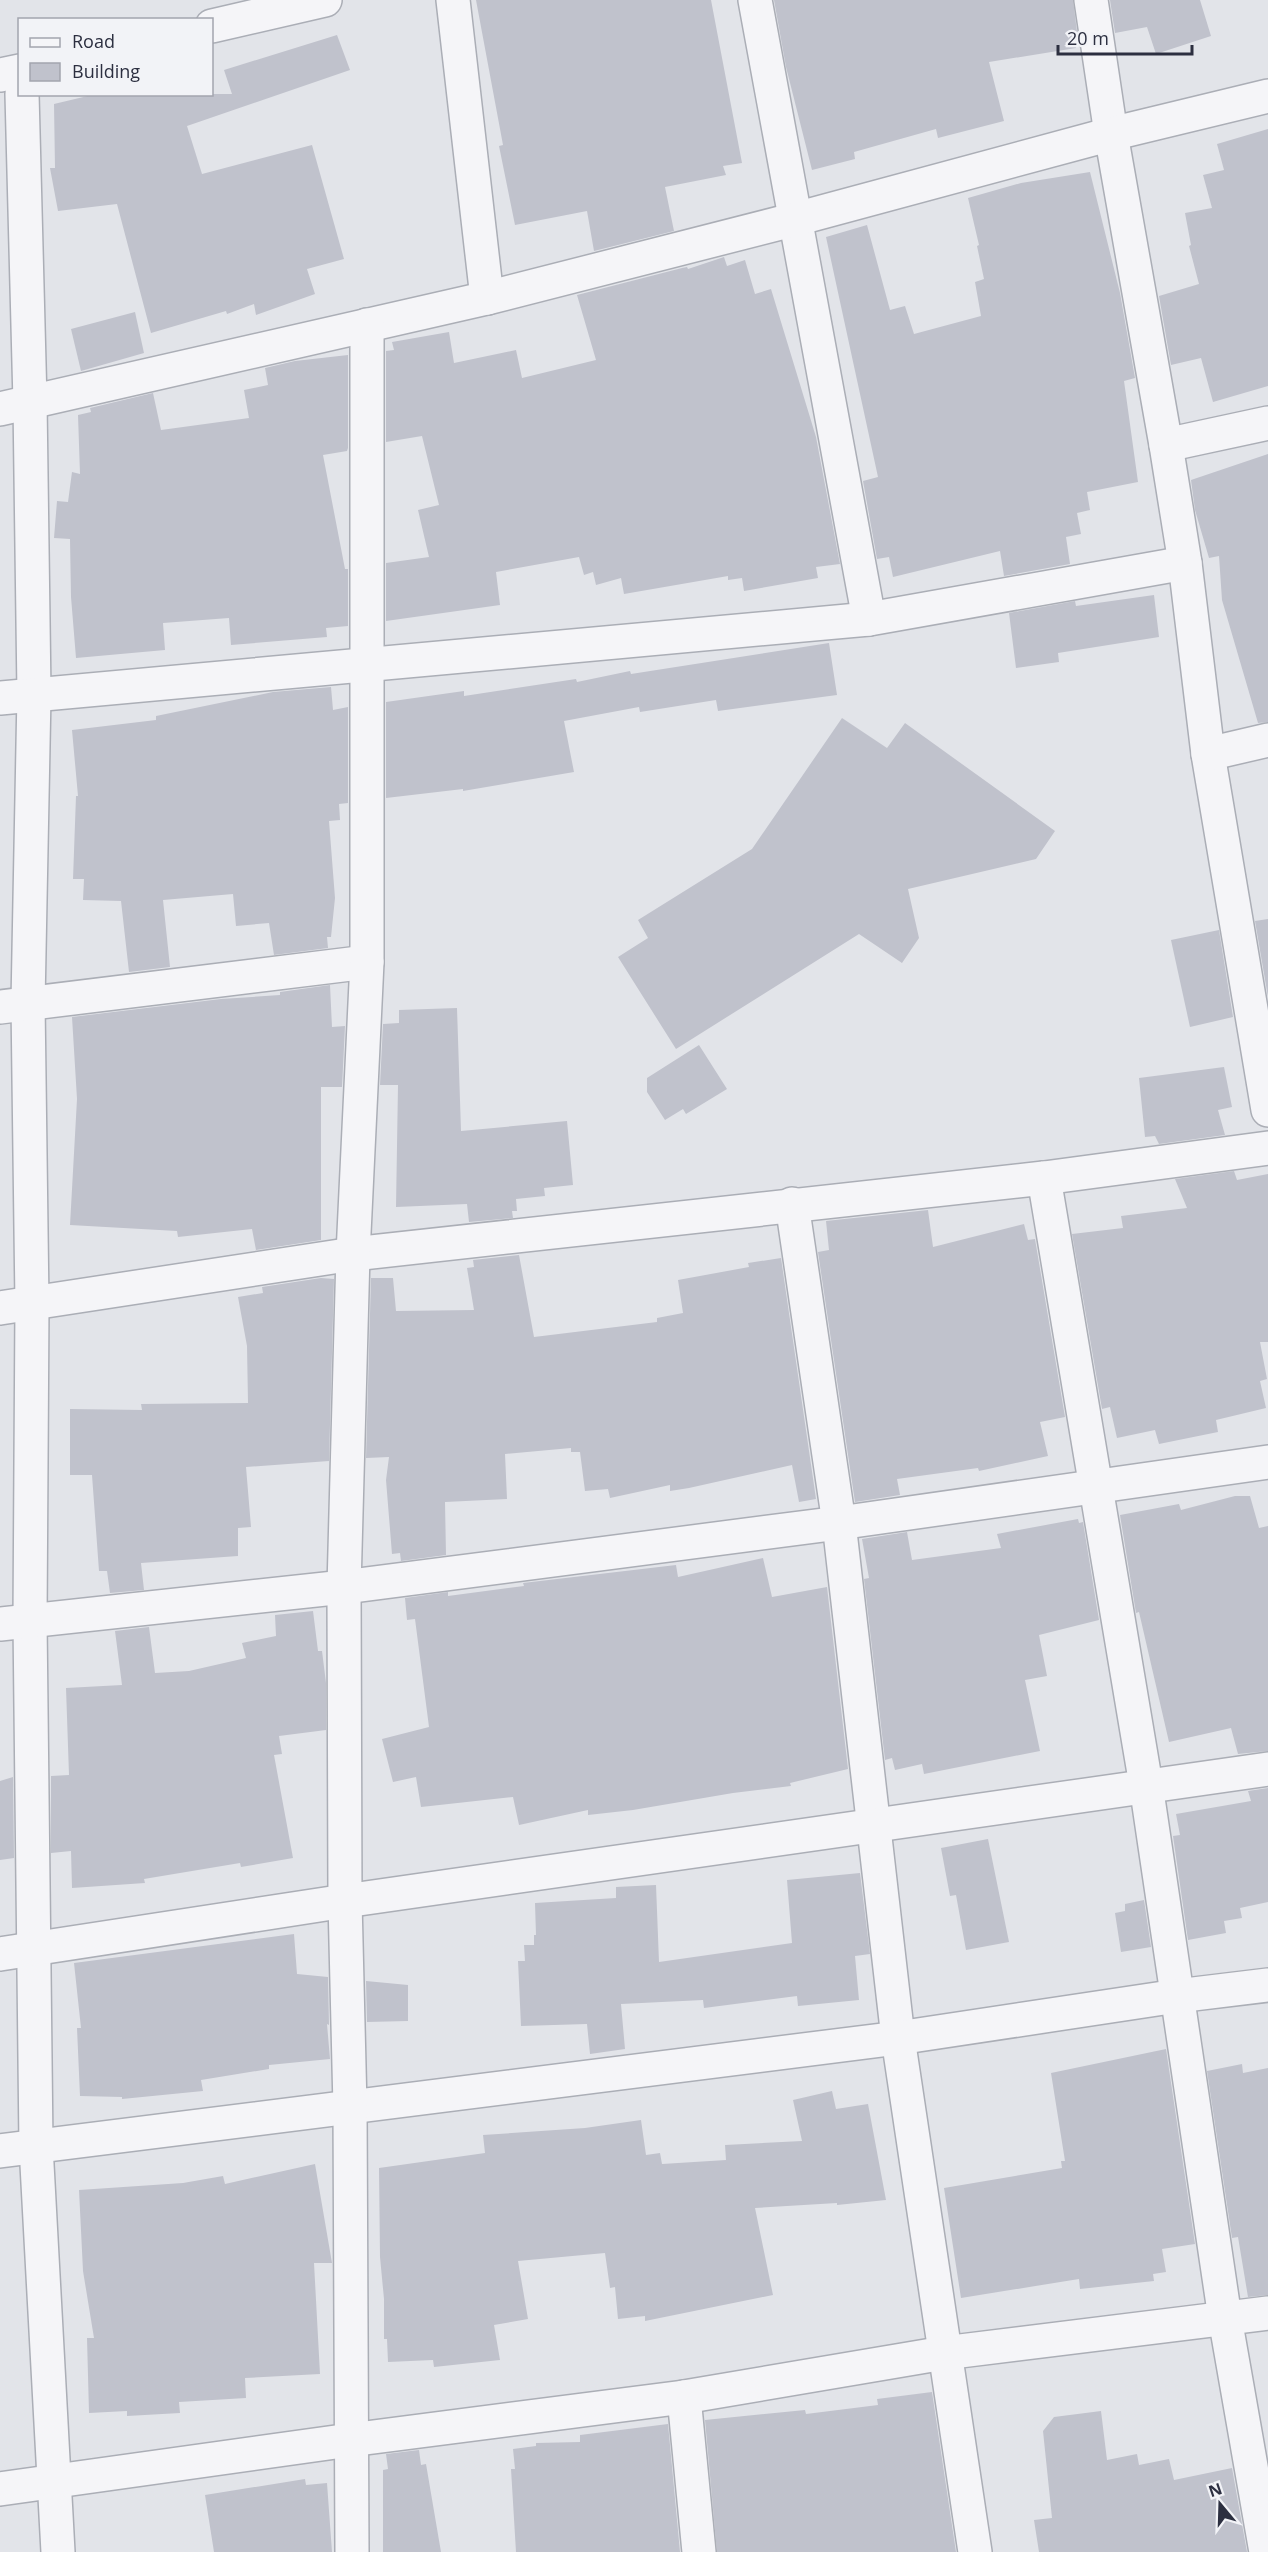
<svg xmlns="http://www.w3.org/2000/svg" width="1268" height="2552" font-family="'Open Sans',sans-serif">
<style>
.building{fill:#c0c2cc}
.lines{fill:none;stroke-linecap:round;stroke-linejoin:round}
.minor-casing{stroke:#abaeb6;stroke-width:36}
.minor{stroke:#f5f5f8;stroke-width:33}
</style>
<rect width="100%" height="100%" fill="#e2e4e9"/>
<!-- building -->
<g class="building">
<path d="M 476,0 L 711,0 L 742,163 L 723,166 L 726,175 L 665,187 L 674,231 L 594,251 L 587,211 L 515,225 L 499,146 L 503,145 Z"/>
<path d="M 774,0 L 1073,0 L 1078,40 L 1075,40 L 1076,48 L 989,62 L 1004,121 L 938,138 L 936,129 L 854,152 L 855,159 L 812,170 L 786,67 Z"/>
<path d="M 1110,0 L 1200,0 L 1211,36 L 1156,54 L 1147,27 L 1115,33 Z"/>
<path d="M 337,35 L 350,70 L 187,126 L 202,174 L 312,145 L 344,259 L 307,269 L 315,294 L 256,315 L 254,304 L 227,314 L 226,311 L 151,333 L 117,204 L 58,211 L 50,168 L 55,168 L 54,104 L 96,94 L 232,94 L 224,70 Z"/>
<path d="M 1268,129 L 1268,386 L 1213,402 L 1201,358 L 1171,365 L 1159,296 L 1199,284 L 1189,246 L 1191,245 L 1185,213 L 1212,208 L 1203,175 L 1224,170 L 1217,144 Z"/>
<path d="M 1090,172 L 1120,293 L 1135,378 L 1124,381 L 1138,482 L 1087,492 L 1090,510 L 1077,513 L 1081,534 L 1066,537 L 1070,564 L 1004,576 L 1000,551 L 893,577 L 889,557 L 877,559 L 863,481 L 878,477 L 826,237 L 867,225 L 890,310 L 905,306 L 914,334 L 981,316 L 975,282 L 984,279 L 977,246 L 979,245 L 968,198 L 1021,183 Z"/>
<path d="M 724,257 L 727,266 L 745,260 L 755,294 L 771,289 L 816,437 L 840,564 L 816,567 L 818,578 L 744,591 L 742,578 L 728,580 L 728,576 L 624,594 L 621,578 L 596,585 L 593,572 L 584,575 L 579,557 L 496,572 L 500,605 L 386,621 L 386,563 L 429,557 L 418,510 L 439,505 L 422,436 L 386,442 L 386,351 L 394,350 L 392,342 L 449,332 L 454,363 L 516,350 L 522,378 L 596,360 L 577,295 L 682,268 L 687,267 L 688,269 Z"/>
<path d="M 135,312 L 144,353 L 81,371 L 71,329 Z"/>
<path d="M 348,355 L 348,448 L 347,451 L 323,455 L 345,569 L 348,569 L 348,626 L 326,628 L 327,637 L 231,645 L 229,618 L 163,623 L 165,650 L 76,658 L 71,597 L 70,539 L 54,538 L 57,501 L 68,502 L 72,472 L 80,474 L 78,415 L 91,412 L 90,408 L 153,393 L 161,430 L 249,418 L 244,390 L 268,385 L 265,368 L 295,361 Z"/>
<path d="M 1268,454 L 1268,722 L 1258,723 L 1222,600 L 1219,556 L 1209,558 L 1195,510 L 1191,480 Z"/>
<path d="M 1154,595 L 1159,637 L 1058,653 L 1059,662 L 1016,668 L 1009,613 L 1075,601 L 1076,606 Z"/>
<path d="M 829,643 L 837,695 L 718,711 L 716,700 L 640,712 L 639,707 L 564,721 L 574,772 L 463,791 L 463,789 L 386,798 L 386,702 L 464,691 L 464,696 L 576,679 L 577,682 L 630,671 L 631,674 Z"/>
<path d="M 331,687 L 333,710 L 348,707 L 348,803 L 339,804 L 340,820 L 329,821 L 335,898 L 331,937 L 327,937 L 328,948 L 274,955 L 269,923 L 236,926 L 233,894 L 163,900 L 170,967 L 129,972 L 121,901 L 83,900 L 84,879 L 73,879 L 76,796 L 78,796 L 72,730 L 156,720 L 156,716 L 273,692 Z"/>
<path d="M 842,718 L 887,748 L 905,723 L 1055,831 L 1036,859 L 908,889 L 919,938 L 902,963 L 859,934 L 676,1049 L 618,957 L 648,938 L 638,920 L 752,849 Z"/>
<path d="M 1268,919 L 1268,997 L 1255,921 Z"/>
<path d="M 1219,930 L 1233,1017 L 1190,1027 L 1171,940 Z"/>
<path d="M 330,985 L 332,1027 L 345,1026 L 342,1087 L 321,1087 L 321,1240 L 256,1250 L 252,1229 L 178,1237 L 177,1231 L 70,1225 L 77,1099 L 72,1017 L 221,999 L 280,995 L 280,992 Z"/>
<path d="M 457,1008 L 461,1131 L 567,1121 L 573,1185 L 544,1188 L 545,1196 L 516,1199 L 517,1211 L 512,1211 L 513,1218 L 469,1222 L 467,1204 L 396,1207 L 398,1085 L 380,1085 L 383,1024 L 399,1023 L 399,1010 Z"/>
<path d="M 699,1045 L 727,1089 L 686,1114 L 683,1109 L 665,1120 L 647,1092 L 647,1078 Z"/>
<path d="M 1224,1067 L 1232,1107 L 1218,1110 L 1225,1135 L 1159,1144 L 1155,1136 L 1145,1137 L 1139,1078 Z"/>
<path d="M 1234,1171 L 1237,1180 L 1268,1174 L 1268,1342 L 1260,1342 L 1267,1379 L 1260,1381 L 1266,1408 L 1216,1420 L 1218,1432 L 1159,1444 L 1155,1430 L 1117,1438 L 1110,1407 L 1102,1409 L 1072,1234 L 1123,1228 L 1121,1216 L 1187,1208 L 1175,1179 Z"/>
<path d="M 928,1210 L 933,1247 L 1024,1224 L 1028,1240 L 1035,1239 L 1065,1417 L 1040,1422 L 1048,1456 L 979,1471 L 978,1468 L 897,1479 L 900,1495 L 855,1502 L 818,1252 L 829,1250 L 826,1221 Z"/>
<path d="M 519,1255 L 534,1337 L 657,1322 L 657,1318 L 683,1313 L 678,1280 L 749,1267 L 748,1263 L 781,1258 L 816,1499 L 799,1502 L 792,1465 L 689,1488 L 670,1491 L 670,1485 L 610,1498 L 608,1489 L 585,1491 L 580,1452 L 571,1452 L 571,1448 L 505,1454 L 507,1499 L 445,1502 L 446,1555 L 401,1561 L 400,1553 L 392,1554 L 386,1480 L 389,1457 L 366,1458 L 371,1278 L 393,1278 L 396,1311 L 474,1310 L 467,1268 L 474,1267 L 473,1260 Z"/>
<path d="M 321,1278 L 334,1279 L 329,1461 L 246,1467 L 251,1527 L 238,1528 L 238,1556 L 141,1563 L 144,1590 L 110,1593 L 107,1571 L 99,1571 L 92,1475 L 70,1475 L 70,1409 L 142,1410 L 141,1404 L 248,1403 L 247,1346 L 238,1297 L 263,1293 L 262,1287 Z"/>
<path d="M 1235,1496 L 1250,1496 L 1259,1528 L 1268,1526 L 1268,1751 L 1238,1754 L 1231,1728 L 1169,1742 L 1139,1612 L 1136,1613 L 1120,1515 L 1179,1504 L 1181,1510 Z"/>
<path d="M 1078,1519 L 1079,1523 L 1083,1522 L 1099,1620 L 1039,1635 L 1047,1676 L 1025,1680 L 1040,1751 L 924,1774 L 922,1764 L 895,1770 L 892,1758 L 885,1760 L 864,1579 L 869,1578 L 862,1539 L 907,1532 L 912,1560 L 1001,1548 L 997,1534 Z"/>
<path d="M 763,1558 L 772,1597 L 827,1587 L 848,1769 L 790,1783 L 791,1786 L 733,1793 L 633,1810 L 588,1815 L 588,1810 L 519,1825 L 513,1797 L 421,1807 L 416,1777 L 393,1782 L 382,1739 L 429,1727 L 415,1619 L 407,1620 L 405,1598 L 448,1592 L 448,1596 L 524,1586 L 523,1583 L 676,1565 L 678,1577 Z"/>
<path d="M 313,1611 L 318,1651 L 322,1651 L 326,1683 L 326,1730 L 279,1736 L 282,1754 L 274,1755 L 293,1858 L 241,1867 L 240,1863 L 144,1879 L 145,1883 L 72,1888 L 71,1851 L 51,1853 L 51,1776 L 69,1775 L 66,1688 L 122,1685 L 115,1631 L 149,1627 L 155,1673 L 189,1671 L 246,1658 L 242,1643 L 276,1636 L 275,1615 Z"/>
<path d="M 13,1777 L 14,1858 L 0,1860 L 0,1781 Z"/>
<path d="M 1268,1788 L 1268,1902 L 1240,1908 L 1242,1918 L 1224,1921 L 1226,1933 L 1188,1940 L 1173,1836 L 1180,1835 L 1176,1814 L 1251,1801 L 1248,1791 Z"/>
<path d="M 988,1839 L 1009,1942 L 966,1950 L 956,1895 L 950,1896 L 941,1848 Z"/>
<path d="M 860,1873 L 870,1954 L 855,1956 L 859,2000 L 798,2006 L 797,1996 L 704,2008 L 703,2000 L 621,2004 L 625,2049 L 590,2054 L 587,2024 L 521,2026 L 518,1961 L 525,1961 L 524,1945 L 534,1945 L 534,1935 L 536,1935 L 535,1903 L 616,1898 L 616,1887 L 656,1885 L 659,1962 L 792,1943 L 787,1880 Z"/>
<path d="M 1144,1900 L 1151,1947 L 1121,1952 L 1115,1913 L 1125,1911 L 1125,1904 Z"/>
<path d="M 294,1934 L 297,1974 L 328,1977 L 329,2025 L 327,2024 L 330,2059 L 269,2065 L 269,2069 L 201,2080 L 203,2091 L 122,2099 L 122,2097 L 80,2096 L 77,2028 L 81,2028 L 74,1963 Z"/>
<path d="M 366,1981 L 408,1985 L 408,2021 L 367,2022 Z"/>
<path d="M 1166,2049 L 1195,2244 L 1162,2249 L 1166,2272 L 1153,2274 L 1154,2281 L 1080,2289 L 1079,2279 L 961,2298 L 944,2188 L 1062,2168 L 1061,2161 L 1065,2161 L 1051,2073 Z"/>
<path d="M 1242,2064 L 1243,2073 L 1268,2068 L 1268,2295 L 1248,2297 L 1238,2237 L 1232,2238 L 1207,2071 Z"/>
<path d="M 832,2091 L 836,2109 L 868,2104 L 886,2200 L 837,2205 L 837,2203 L 755,2208 L 773,2295 L 645,2321 L 645,2316 L 618,2319 L 615,2287 L 610,2288 L 605,2253 L 518,2261 L 528,2319 L 494,2325 L 500,2360 L 434,2367 L 433,2360 L 388,2362 L 387,2339 L 384,2339 L 384,2299 L 380,2257 L 379,2168 L 485,2153 L 483,2135 L 585,2128 L 641,2120 L 646,2155 L 660,2153 L 662,2164 L 726,2160 L 725,2145 L 802,2141 L 793,2100 Z"/>
<path d="M 315,2164 L 332,2263 L 314,2263 L 320,2374 L 245,2378 L 246,2398 L 179,2402 L 180,2413 L 127,2416 L 127,2411 L 89,2413 L 87,2338 L 94,2338 L 83,2271 L 79,2190 L 183,2183 L 223,2176 L 225,2184 Z"/>
<path d="M 932,2392 L 956,2552 L 717,2552 L 705,2420 L 805,2410 L 806,2414 L 878,2405 L 877,2399 Z"/>
<path d="M 1101,2411 L 1107,2460 L 1137,2454 L 1139,2465 L 1169,2459 L 1174,2480 L 1232,2468 L 1247,2552 L 1039,2552 L 1034,2520 L 1052,2518 L 1043,2431 L 1054,2417 Z"/>
<path d="M 668,2424 L 680,2552 L 516,2552 L 511,2469 L 515,2469 L 513,2449 L 536,2446 L 536,2443 L 580,2442 L 580,2435 Z"/>
<path d="M 419,2450 L 421,2465 L 426,2464 L 441,2552 L 383,2552 L 383,2470 L 388,2469 L 386,2454 Z"/>
<path d="M 305,2479 L 306,2485 L 327,2483 L 332,2552 L 214,2552 L 205,2495 Z"/>
</g>
<g class="lines">
<!-- minor casing -->
<g class="minor-casing">
<g id="minor">
<path d="M 453,0 L 487,298"/>
<path d="M 755,0 L 869,619"/>
<path d="M 1091,0 L 1111,134 L 1166,445 L 1185,563 L 1208,754 L 1268,1110"/>
<path d="M 212,26 L 325,0"/>
<path d="M 0,75 L 20,71"/>
<path d="M 22,94 L 30,402 L 34,694 L 28,1003 L 32,1304 L 30,1621 L 36,2146 L 58,2552"/>
<path d="M 0,409 L 487,298 L 796,219 L 1111,134 L 1268,96"/>
<path d="M 1166,445 L 1268,423"/>
<path d="M 0,698 L 869,619 L 1185,563"/>
<path d="M 1208,754 L 1268,740"/>
<path d="M 0,1007 L 367,962"/>
<path d="M 1044,1178 L 1146,1785 L 1225,2318 L 1266,2552"/>
<path d="M 792,1204 L 839,1523 L 898,2038 L 975,2552"/>
<path d="M 0,1308 L 353,1254 L 1044,1178 L 1268,1148"/>
<path d="M 0,1624 L 344,1587 L 839,1523 L 1268,1462"/>
<path d="M 0,1954 L 345,1901 L 1268,1769"/>
<path d="M 0,2151 L 898,2038 L 1177,1996 L 1268,1985"/>
<path d="M 684,2397 L 699,2552"/>
<path d="M 0,2489 L 350,2440 L 684,2397 L 944,2353 L 1268,2313"/>
<path d="M 352,2552 L 350,2107 L 345,1901 L 344,1587 L 353,1254 L 367,962 L 367,325"/>
</g>
</g>
<!-- minor -->
<use href="#minor" class="minor"/>
</g>
<!-- legend -->
<rect x="18" y="18" width="195" height="78" fill="#f2f3f7" stroke="#a3a5ae" stroke-width="1.5"/>
<rect x="30" y="38" width="30" height="9" fill="#f5f5f8" stroke="#a3a5ae" stroke-width="1.5"/>
<text x="72" y="48" font-size="18" fill="#2c2f40">Road</text>
<rect x="30" y="63" width="30" height="18" fill="#c0c2cc" stroke="#a3a5ae" stroke-width="1.5"/>
<text x="72" y="78" font-size="18" fill="#2c2f40">Building</text>
<!-- north arrow -->
<g transform="translate(1220 2504) rotate(341)" stroke="#f2f3f7" stroke-width="4.5" paint-order="stroke">
<path d="M0-4.5L10 22L0 15L-10 22Z" fill="#2c2f40"/>
<text y="-9" font-size="16" font-weight="bold" text-anchor="middle" fill="#2c2f40">N</text>
</g>
<!-- scale -->
<path d="M1058 45v9h134v-9" fill="none" stroke="#2c2f40" stroke-width="3"/>
<text x="1067" y="45" font-size="18" fill="#2c2f40" stroke="#f2f3f7" stroke-width="4.5" paint-order="stroke">20 m</text>
</svg>
